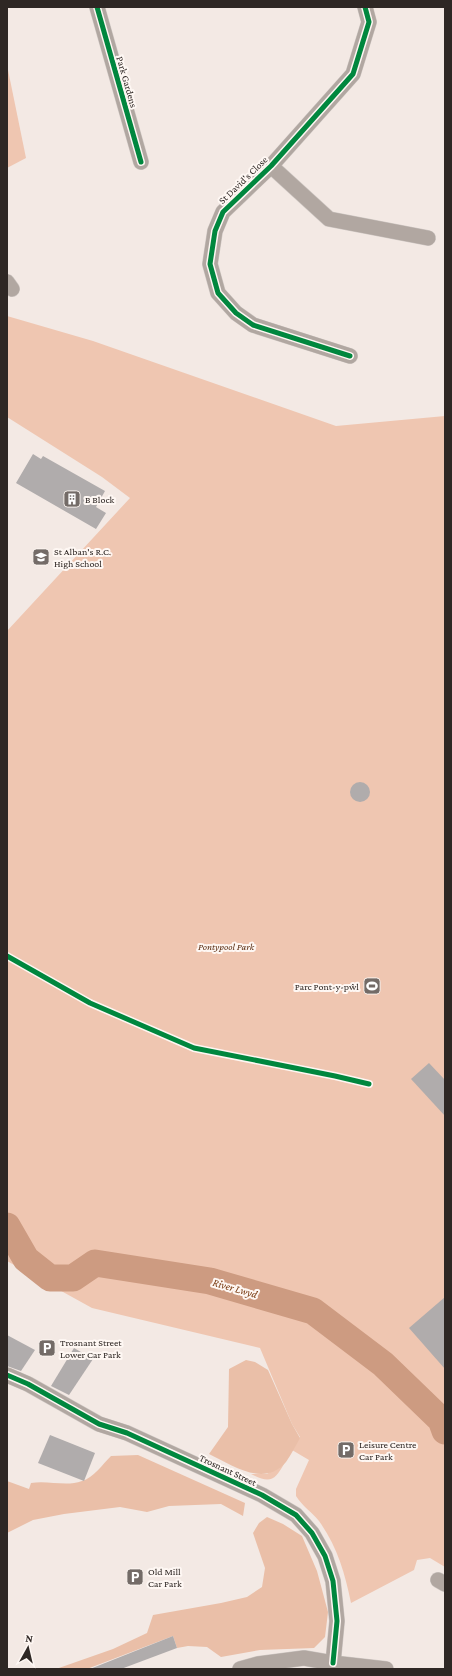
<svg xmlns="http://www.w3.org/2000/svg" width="452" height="1676" font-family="'Crimson Pro',serif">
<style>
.green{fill:#efc6b1}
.forest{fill:#eabfa8}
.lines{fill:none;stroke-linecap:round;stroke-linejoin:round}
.river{stroke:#cd9b81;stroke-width:27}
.building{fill:#b0acac}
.minor-casing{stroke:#cec7c3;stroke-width:16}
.minor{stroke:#b1a7a1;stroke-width:15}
.cycleway-casing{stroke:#fef7f3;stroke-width:8}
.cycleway{stroke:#00873e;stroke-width:5}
.labels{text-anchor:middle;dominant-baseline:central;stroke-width:4;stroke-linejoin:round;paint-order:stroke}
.street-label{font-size:10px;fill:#2e2724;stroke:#fef7f3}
.poi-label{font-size:10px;fill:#2e2724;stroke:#fef7f3;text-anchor:start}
.park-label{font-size:10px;font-style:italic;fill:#592c10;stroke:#fef7f3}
.water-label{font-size:11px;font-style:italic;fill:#77370d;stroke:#fef7f3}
</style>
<rect width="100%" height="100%" fill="#f3e9e4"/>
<!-- green -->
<g class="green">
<path d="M 7,65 L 26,158 L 7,168 Z"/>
<path d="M 7,316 L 93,341 L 336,426 L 445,416 L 445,1567 L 430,1558 L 417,1560 L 414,1570 L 351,1603 C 345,1573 337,1546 319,1521 C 312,1512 302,1506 296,1496 L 296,1489 L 309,1460 L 292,1450 L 300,1437 L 292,1424 L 260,1348 L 92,1308 L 7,1261 L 7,631 L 130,498 L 102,477 L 7,417 Z"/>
<path d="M 285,1462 C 275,1481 270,1484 251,1474 L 267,1474 Z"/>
</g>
<!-- forest -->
<g class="forest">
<path d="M 246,1360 L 255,1362 L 268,1370 L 292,1424 L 300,1438 C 296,1445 291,1455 286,1462 C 264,1488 232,1465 209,1454 L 228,1427 L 229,1369 Z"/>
<path d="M 138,1455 L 245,1503 L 243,1516 L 221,1504 L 169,1506 L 147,1512 L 120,1507 L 64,1514 L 33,1520 L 7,1533 L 7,1481 L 29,1489 L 31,1483 C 48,1480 66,1487 82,1481 C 93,1478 103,1464 111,1456 Z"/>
<path d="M 267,1517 L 283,1524 L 302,1536 L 317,1571 L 328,1612 L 325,1637 L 314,1648 L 260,1650 L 221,1657 L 207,1647 L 188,1646 L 177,1648 L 173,1636 L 87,1669 L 56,1669 L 113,1649 L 147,1633 L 153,1615 L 221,1603 L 247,1597 L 262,1587 L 265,1568 L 253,1533 L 259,1523 Z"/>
</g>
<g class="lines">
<!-- river -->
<path class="river" d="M 7,1226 L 26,1259 L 50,1278 L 73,1278 L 95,1263 L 210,1281 L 313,1311 L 383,1364 L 441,1420 L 445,1431"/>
</g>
<!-- building -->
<g class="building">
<path d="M 33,454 L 41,459 L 43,456 L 105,491 L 96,507 L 106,513 L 96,529 L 16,483 Z"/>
<circle cx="360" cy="792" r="10"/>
<path d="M 429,1063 L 445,1080 L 445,1116 L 411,1079 Z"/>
<path d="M 445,1297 L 445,1369 L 409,1328 Z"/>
<path d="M 7,1335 L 35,1350 L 21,1371 L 7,1366 Z"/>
<path d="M 74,1348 L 93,1359 L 69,1395 L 51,1386 Z"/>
<path d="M 50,1435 L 95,1453 L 84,1481 L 38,1463 Z"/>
<path d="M 173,1636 L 177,1648 L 121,1669 L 90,1669 Z"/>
</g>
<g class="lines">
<!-- minor casing -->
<g class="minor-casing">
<g id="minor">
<path d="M 97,7 L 141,162"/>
<path d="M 271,166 L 329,219 L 428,238"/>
<path d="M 7,282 L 12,289"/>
<path d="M 350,356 L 253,325 L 236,313 L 218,293 L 210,264 L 215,231 L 223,212 L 271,166 L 353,74 L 369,22 L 365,7"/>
<path d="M 7,1375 L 28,1384 L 99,1424 L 127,1433 L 262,1495 L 296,1515 L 312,1533 L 325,1556 L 333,1581 L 337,1621 L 333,1663"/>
<path d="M 438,1580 L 445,1584"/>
<path d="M 240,1669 L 258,1664 L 304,1658 L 333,1663 L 386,1669"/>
</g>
</g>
<!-- minor -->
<use href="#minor" class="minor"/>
<!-- cycleway casing -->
<g class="cycleway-casing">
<g id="cycleway">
<path d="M 97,7 L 141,162"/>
<path d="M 350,356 L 253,325 L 236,313 L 218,293 L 210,264 L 215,231 L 223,212 L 271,166 L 353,74 L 369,22 L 365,7"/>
<path d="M 7,956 L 90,1003 L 194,1048 L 335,1076 L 369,1084"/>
<path d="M 7,1375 L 28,1384 L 99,1424 L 127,1433 L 262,1495 L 296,1515 L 312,1533 L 325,1556 L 333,1581 L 337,1621 L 333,1663"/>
</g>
</g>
<!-- cycleway -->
<use href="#cycleway" class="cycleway"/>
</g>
<!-- icons -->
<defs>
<g id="building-square" transform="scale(0.9)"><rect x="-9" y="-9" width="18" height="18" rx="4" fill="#736b67" stroke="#fef7f3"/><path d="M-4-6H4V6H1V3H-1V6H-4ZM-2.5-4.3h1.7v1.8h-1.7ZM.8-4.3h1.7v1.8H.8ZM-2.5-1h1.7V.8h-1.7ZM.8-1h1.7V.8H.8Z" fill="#fff"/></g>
<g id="school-square" transform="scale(0.9)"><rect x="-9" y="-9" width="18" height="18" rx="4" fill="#736b67" stroke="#fef7f3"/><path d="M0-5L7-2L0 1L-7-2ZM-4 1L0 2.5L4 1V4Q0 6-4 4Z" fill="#fff"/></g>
<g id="stadium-square" transform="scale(0.9)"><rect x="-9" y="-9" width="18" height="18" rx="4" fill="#736b67" stroke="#fef7f3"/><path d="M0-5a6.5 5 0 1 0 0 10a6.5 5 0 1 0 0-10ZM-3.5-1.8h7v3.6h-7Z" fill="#fff"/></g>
<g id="parking-square" transform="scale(0.9)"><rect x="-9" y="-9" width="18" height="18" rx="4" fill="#736b67" stroke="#fef7f3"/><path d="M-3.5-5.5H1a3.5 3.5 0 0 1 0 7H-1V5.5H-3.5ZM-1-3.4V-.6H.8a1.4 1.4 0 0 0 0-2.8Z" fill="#fff"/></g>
</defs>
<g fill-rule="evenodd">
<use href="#building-square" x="72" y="499"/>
<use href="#school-square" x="41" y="557"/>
<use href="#stadium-square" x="372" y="986"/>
<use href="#parking-square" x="47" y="1348"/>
<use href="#parking-square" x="346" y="1450"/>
<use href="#parking-square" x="135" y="1577"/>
</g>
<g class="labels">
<!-- street labels -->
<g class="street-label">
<text transform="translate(127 82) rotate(74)">Park Gardens</text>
<text transform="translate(243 180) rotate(-44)">St David's Close</text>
<text transform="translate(228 1470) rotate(25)">Trosnant Street</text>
</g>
<!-- poi labels -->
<g class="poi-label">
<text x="85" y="499">B Block</text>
<text x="54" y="551">St Alban's R.C.<tspan x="54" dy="12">High School</tspan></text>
<text x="359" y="986" text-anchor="end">Parc Pont-y-pŵl</text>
<text x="60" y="1342">Trosnant Street<tspan x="60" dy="12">Lower Car Park</tspan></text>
<text x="359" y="1444">Leisure Centre<tspan x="359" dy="12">Car Park</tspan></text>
<text x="148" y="1571">Old Mill<tspan x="148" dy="12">Car Park</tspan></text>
</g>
<!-- park labels -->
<g class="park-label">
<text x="226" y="946">Pontypool Park</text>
</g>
<!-- water labels -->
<g class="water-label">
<text transform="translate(235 1288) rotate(16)">River Lwyd</text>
</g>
</g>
<!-- border -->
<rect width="452" height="1676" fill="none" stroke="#2e2724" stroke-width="16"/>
<!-- north arrow -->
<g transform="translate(28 1648) rotate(8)" stroke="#fef7f3" stroke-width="3" paint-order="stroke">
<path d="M0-3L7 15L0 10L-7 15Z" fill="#2e2724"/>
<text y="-6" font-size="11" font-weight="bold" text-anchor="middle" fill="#2e2724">N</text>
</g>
</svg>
